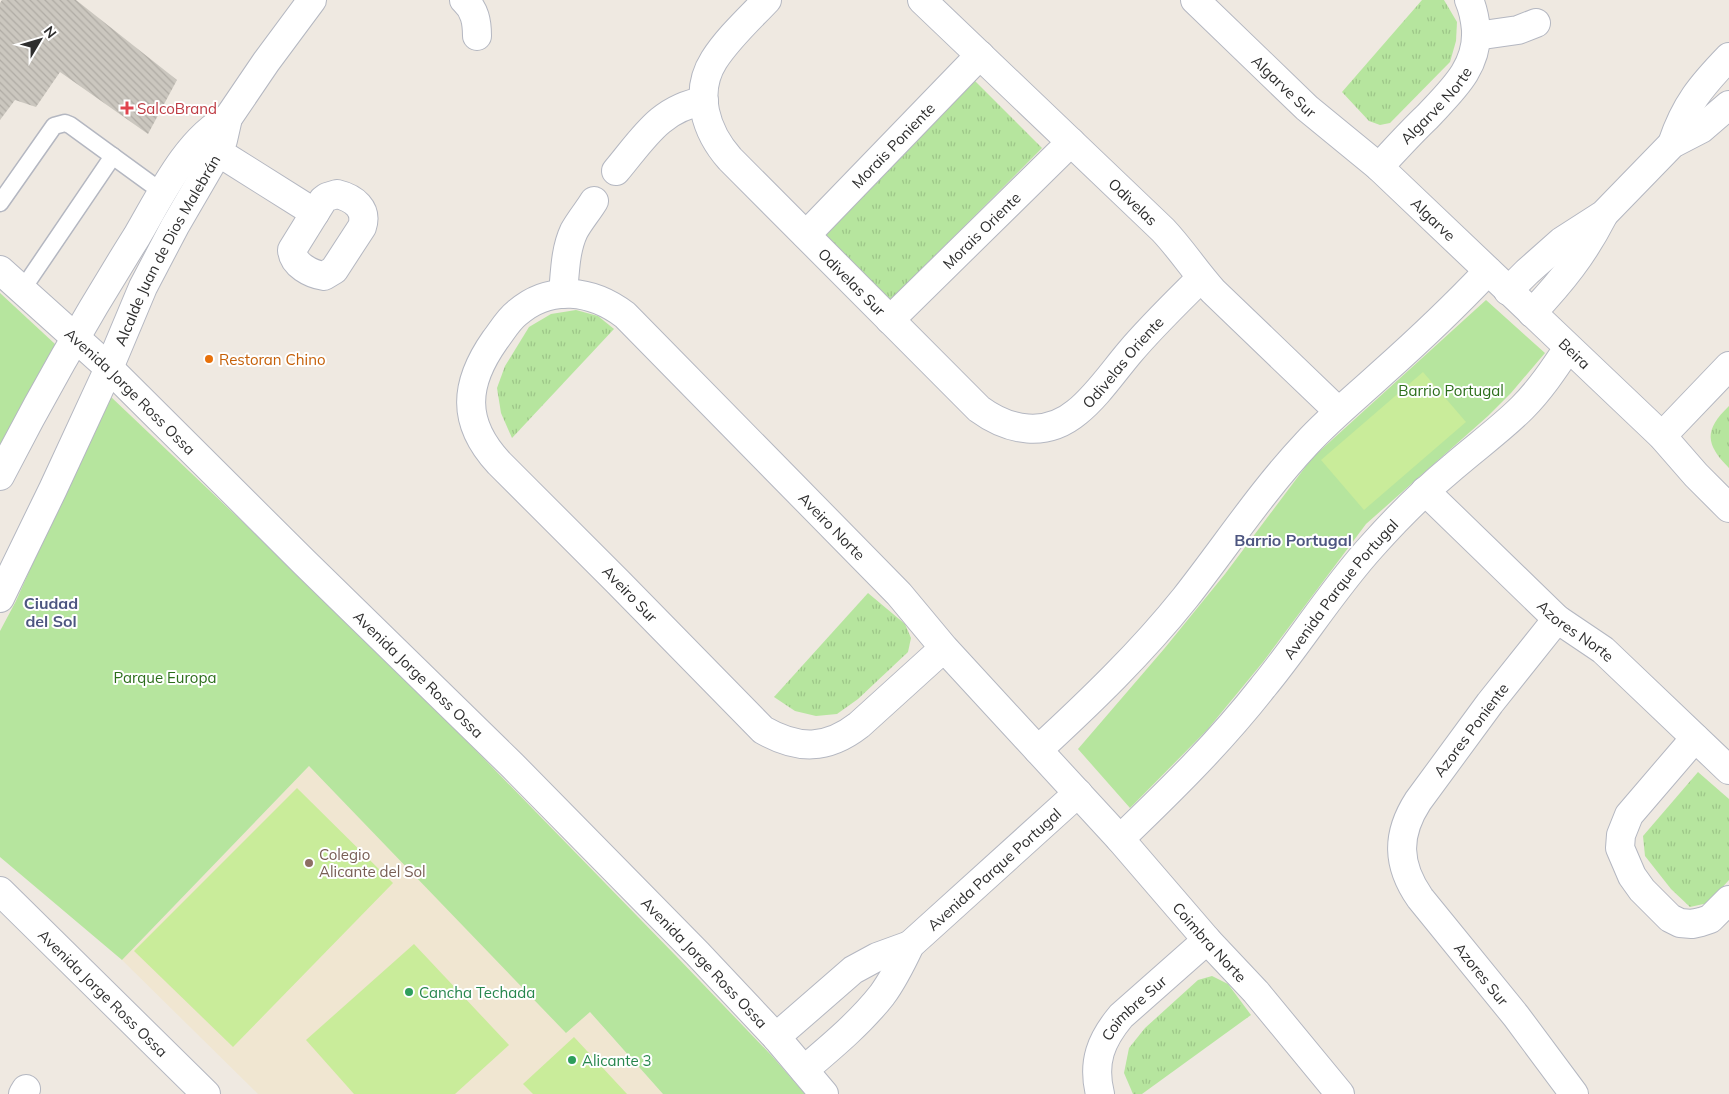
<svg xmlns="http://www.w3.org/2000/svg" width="1729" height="1094" font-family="Mulish,sans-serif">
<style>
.education{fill:#f0e6d1}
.grass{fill:url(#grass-tufts)}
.park{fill:#b6e59e}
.pitch{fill:#c9ec9a}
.building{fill:url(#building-back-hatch)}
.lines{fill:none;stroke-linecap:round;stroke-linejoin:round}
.lane-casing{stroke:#b4b7c1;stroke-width:19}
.street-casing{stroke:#b4b7c1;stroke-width:30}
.secondary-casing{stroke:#b4b7c1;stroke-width:30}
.lane{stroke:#fff;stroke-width:16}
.street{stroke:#fff;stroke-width:28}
.secondary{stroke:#fff;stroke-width:28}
.health-dot{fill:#e0444e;stroke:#fff;stroke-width:2}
.food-dot{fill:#e8710a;stroke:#fff;stroke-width:2}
.education-dot{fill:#8d6e63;stroke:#fff;stroke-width:2}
.leisure-dot{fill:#2e9e5b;stroke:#fff;stroke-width:2}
.labels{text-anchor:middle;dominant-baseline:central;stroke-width:4;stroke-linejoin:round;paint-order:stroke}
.street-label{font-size:15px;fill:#2e2e2e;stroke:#fff}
.health-label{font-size:15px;fill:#be3a42;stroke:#fff;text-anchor:start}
.food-label{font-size:15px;fill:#c56008;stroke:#fff;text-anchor:start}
.park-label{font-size:15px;fill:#2c6e1b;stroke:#fff}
.education-label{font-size:15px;fill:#785e54;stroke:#fff;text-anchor:start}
.leisure-label{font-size:15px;fill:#27864d;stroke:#fff;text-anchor:start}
.neighbourhood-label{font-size:16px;font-weight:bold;fill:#4d5680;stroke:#fff}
</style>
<defs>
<pattern id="grass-tufts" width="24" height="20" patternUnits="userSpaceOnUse" patternTransform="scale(1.25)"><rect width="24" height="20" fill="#b6e59e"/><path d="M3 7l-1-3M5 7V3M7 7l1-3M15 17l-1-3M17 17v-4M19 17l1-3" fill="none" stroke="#9dc588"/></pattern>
<pattern id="building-back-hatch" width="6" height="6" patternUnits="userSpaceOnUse" patternTransform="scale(1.25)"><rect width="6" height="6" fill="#cbc7bf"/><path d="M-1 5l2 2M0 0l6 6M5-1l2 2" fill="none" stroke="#afaba4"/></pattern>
</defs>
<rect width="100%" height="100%" fill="#efe9e1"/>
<!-- education -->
<path class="education" d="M 309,766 L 566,1032 L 590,1012 L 663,1094 L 258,1094 L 122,960 Z"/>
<!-- grass -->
<g class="grass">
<path d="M 1422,0 L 1444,0 L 1457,22 L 1456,41 L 1450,62 L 1390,123 L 1380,125 L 1369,121 L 1342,92 Z"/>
<path d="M 971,77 L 1042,148 L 889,302 L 818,232 Z"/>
<path d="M 576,310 L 598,316 L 614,329 L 512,438 L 501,413 L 497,388 L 505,366 L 529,327 L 551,314 Z"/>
<path d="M 1729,406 L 1729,468 C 1705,444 1704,430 1729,406 Z"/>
<path d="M 868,593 L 905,624 L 911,638 L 908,652 L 858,699 L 837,714 L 816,716 L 795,711 L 774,697 Z"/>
<path d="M 1698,772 L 1729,799 L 1729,880 L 1708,903 L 1690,907 L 1671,889 L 1645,856 L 1643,836 Z"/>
<path d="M 1212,976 L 1228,984 L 1251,1015 L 1142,1094 L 1133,1094 L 1124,1073 L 1129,1048 L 1145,1028 L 1198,980 Z"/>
</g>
<!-- park -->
<g class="park">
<path d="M 0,293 L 55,344 L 56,353 L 0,458 Z"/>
<path d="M 1486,300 L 1545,353 L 1511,393 L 1488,416 L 1366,524 L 1263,662 L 1207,730 L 1130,808 L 1078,749 L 1164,649 L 1225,574 L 1312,458 Z"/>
<path d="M 110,396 L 347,621 L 458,732 L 677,957 L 772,1056 L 805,1094 L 663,1094 L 590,1012 L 566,1033 L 309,766 L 122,960 L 0,857 L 0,631 L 16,601 L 62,497 Z"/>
</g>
<!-- pitch -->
<g class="pitch">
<path d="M 1423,372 L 1466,422 L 1364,510 L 1321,460 Z"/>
<path d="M 297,788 L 393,883 L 233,1047 L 134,951 Z"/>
<path d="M 414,944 L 509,1045 L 455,1094 L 354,1094 L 306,1040 Z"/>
<path d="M 574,1037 L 627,1094 L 533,1094 L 523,1084 Z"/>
</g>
<!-- building -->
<path class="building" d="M 2,0 L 76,0 L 177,80 L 148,134 L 60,72 L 36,107 L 15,100 L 0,120 L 0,3 Z"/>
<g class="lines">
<!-- lane casing -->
<g class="lane-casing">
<g id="lane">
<path d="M 0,203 L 54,126 L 65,123 L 70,125 L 162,192"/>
<path d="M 22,290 L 113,156"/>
</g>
</g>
<!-- street casing -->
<g class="street-casing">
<g id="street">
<path d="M 464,0 C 475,10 477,22 477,36"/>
<path id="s1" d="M 767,0 C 749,19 728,38 714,60 C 693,93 706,132 730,159 L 979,409 C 1009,431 1046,438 1077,412 C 1097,396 1113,372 1130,352 C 1152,326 1177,302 1201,278"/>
<path id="s2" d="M 922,0 L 1163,230 C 1181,249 1195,271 1213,291 L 1338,411"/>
<path id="s3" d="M 1195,0 L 1307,108 L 1379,167 L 1662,436 L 1696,475 L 1729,508"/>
<path d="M 1476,36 L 1518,30 L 1536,23"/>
<path d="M 1672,144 C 1685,105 1701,86 1729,57"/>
<path d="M 218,152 L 315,213"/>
<path id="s4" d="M 1379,167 C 1395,150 1410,133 1427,117 C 1451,91 1478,68 1476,30 C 1475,19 1473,9 1469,0"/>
<path d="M 616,171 C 643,139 660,108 704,101"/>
<path d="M 337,194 C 354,198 368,209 362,227 L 334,270 L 324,276 C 311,274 293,265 292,250 L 323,200 L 327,197 Z"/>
<path id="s5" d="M 806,235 L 980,55"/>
<path d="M 1508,291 L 1527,272 L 1562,241 L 1604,214 L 1672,144 L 1701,129 L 1729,105"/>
<path d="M 563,294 C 565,273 565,250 574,231 C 580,220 588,211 594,201"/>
<path d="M 1532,313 C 1562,281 1583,255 1603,216"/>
<path id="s6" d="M 890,320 L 1071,142"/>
<path d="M 1662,436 L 1729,366"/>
<path id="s7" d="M 1425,491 L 1557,619 L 1603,650 L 1729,770"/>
<path id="s8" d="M 1557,619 L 1490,703 L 1418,801 C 1396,835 1397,865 1420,898 L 1516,1016 L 1574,1094"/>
<path id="s9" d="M 944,648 L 859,725 C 827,750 798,750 763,730 L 618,582 L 499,463 C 461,422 464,384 495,340 C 502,331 508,320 517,313 C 550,284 592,290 625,315 L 899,594 L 944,648 L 1120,839 L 1207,940 L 1256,992 L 1340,1094"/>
<path d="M 1695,738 L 1629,815 L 1621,835 L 1620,848 L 1632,876 L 1642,890 L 1670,918 L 1680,923 L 1692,924 L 1701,922 L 1710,919 L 1729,900"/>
<path d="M 1038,750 C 1090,702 1141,653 1185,598 C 1226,546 1261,492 1307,443 C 1330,418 1356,397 1381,374 C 1418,341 1454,307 1488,271"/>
<path id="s10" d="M 1120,839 C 1170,791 1220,742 1263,687 C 1301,641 1332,590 1372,546 C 1397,518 1424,491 1453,467 C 1476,447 1501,429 1522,408 C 1540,390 1554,369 1568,348"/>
<path d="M 776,1037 L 853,970 L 877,957 L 910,945"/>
<path id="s11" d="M 804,1070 C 831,1047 860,1023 882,995 C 893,980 902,962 910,945 L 1078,793"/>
<path d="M 23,1094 L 26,1089"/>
<path id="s12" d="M 1100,1094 C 1092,1062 1101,1040 1121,1016 L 1207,940"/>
</g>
</g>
<!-- secondary casing -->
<g class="secondary-casing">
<g id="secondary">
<path id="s13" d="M 0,270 L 109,368 L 304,562 L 512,765 L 697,953 L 776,1037 L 824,1094"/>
<path d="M 0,476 C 42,394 88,314 137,236 C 160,197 187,139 228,118"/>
<path id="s14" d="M 0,598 L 53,489 L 109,368 L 143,287 L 175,226 L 218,152 L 223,140 L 228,118 L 266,62 L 312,0"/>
<path id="s15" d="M 0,891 L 206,1094"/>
</g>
</g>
<!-- lane -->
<use href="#lane" class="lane"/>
<!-- street -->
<use href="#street" class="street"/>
<!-- secondary -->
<use href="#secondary" class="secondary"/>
</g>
<!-- markers -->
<path class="health-dot" d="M124.5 100.5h5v5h5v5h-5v5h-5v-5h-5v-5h5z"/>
<circle class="food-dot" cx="209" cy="359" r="5"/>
<circle class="education-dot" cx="309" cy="863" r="5"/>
<g class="leisure-dot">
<circle cx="409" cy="992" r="5"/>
<circle cx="572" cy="1060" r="5"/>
</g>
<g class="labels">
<!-- street labels -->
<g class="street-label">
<text stroke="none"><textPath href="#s3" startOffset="124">Algarve Sur</textPath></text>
<text stroke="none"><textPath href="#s4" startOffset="84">Algarve Norte</textPath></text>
<text stroke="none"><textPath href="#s5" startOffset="125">Morais Poniente</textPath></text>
<text stroke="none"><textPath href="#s2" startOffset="292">Odivelas</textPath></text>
<text stroke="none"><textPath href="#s3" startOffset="324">Algarve</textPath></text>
<text stroke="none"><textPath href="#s6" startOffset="128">Morais Oriente</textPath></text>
<text stroke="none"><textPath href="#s14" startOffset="386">Alcalde Juan de Dios Malebrán</textPath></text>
<text stroke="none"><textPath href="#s1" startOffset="361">Odivelas Sur</textPath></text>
<text stroke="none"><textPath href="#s3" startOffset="519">Beira</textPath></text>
<text stroke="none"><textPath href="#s1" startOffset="715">Odivelas Oriente</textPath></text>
<text stroke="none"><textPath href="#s13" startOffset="178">Avenida Jorge Ross Ossa</textPath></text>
<text stroke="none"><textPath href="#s9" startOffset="1178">Aveiro Norte</textPath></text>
<text stroke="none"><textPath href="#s10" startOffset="334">Avenida Parque Portugal</textPath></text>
<text transform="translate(630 594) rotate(46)">Aveiro Sur</text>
<text stroke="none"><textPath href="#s7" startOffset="206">Azores Norte</textPath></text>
<text stroke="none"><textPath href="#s13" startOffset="582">Avenida Jorge Ross Ossa</textPath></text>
<text transform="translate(1471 730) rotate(-53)">Azores Poniente</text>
<text stroke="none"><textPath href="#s11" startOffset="279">Avenida Parque Portugal</textPath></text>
<text stroke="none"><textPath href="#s9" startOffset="1740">Coimbra Norte</textPath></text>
<text stroke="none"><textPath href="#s13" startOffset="988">Avenida Jorge Ross Ossa</textPath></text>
<text stroke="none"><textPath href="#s8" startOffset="431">Azores Sur</textPath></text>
<text stroke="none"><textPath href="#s15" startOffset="145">Avenida Jorge Ross Ossa</textPath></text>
<text stroke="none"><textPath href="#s12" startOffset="99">Coimbre Sur</textPath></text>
</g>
<!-- health labels -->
<g class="health-label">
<text x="137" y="108">SalcoBrand</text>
</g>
<!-- food labels -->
<g class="food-label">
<text x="219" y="359">Restoran Chino</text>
</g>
<!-- park labels -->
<g class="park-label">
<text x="1451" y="390">Barrio Portugal</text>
<text x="165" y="677">Parque Europa</text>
</g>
<!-- education labels -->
<g class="education-label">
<text x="319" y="854">Colegio<tspan x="319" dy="17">Alicante del Sol</tspan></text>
</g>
<!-- leisure labels -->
<g class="leisure-label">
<text x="419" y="992">Cancha Techada</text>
<text x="582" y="1060">Alicante 3</text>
</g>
<!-- neighbourhood labels -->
<g class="neighbourhood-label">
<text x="1293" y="540">Barrio Portugal</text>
<text x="51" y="603">Ciudad<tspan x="51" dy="18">del Sol</tspan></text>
</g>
</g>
<!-- north arrow -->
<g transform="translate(40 40) rotate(52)" stroke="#ffffff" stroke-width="4" paint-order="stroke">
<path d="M0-4L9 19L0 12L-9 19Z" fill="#2e2e2e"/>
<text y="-8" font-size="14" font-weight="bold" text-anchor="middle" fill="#2e2e2e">N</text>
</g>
</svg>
